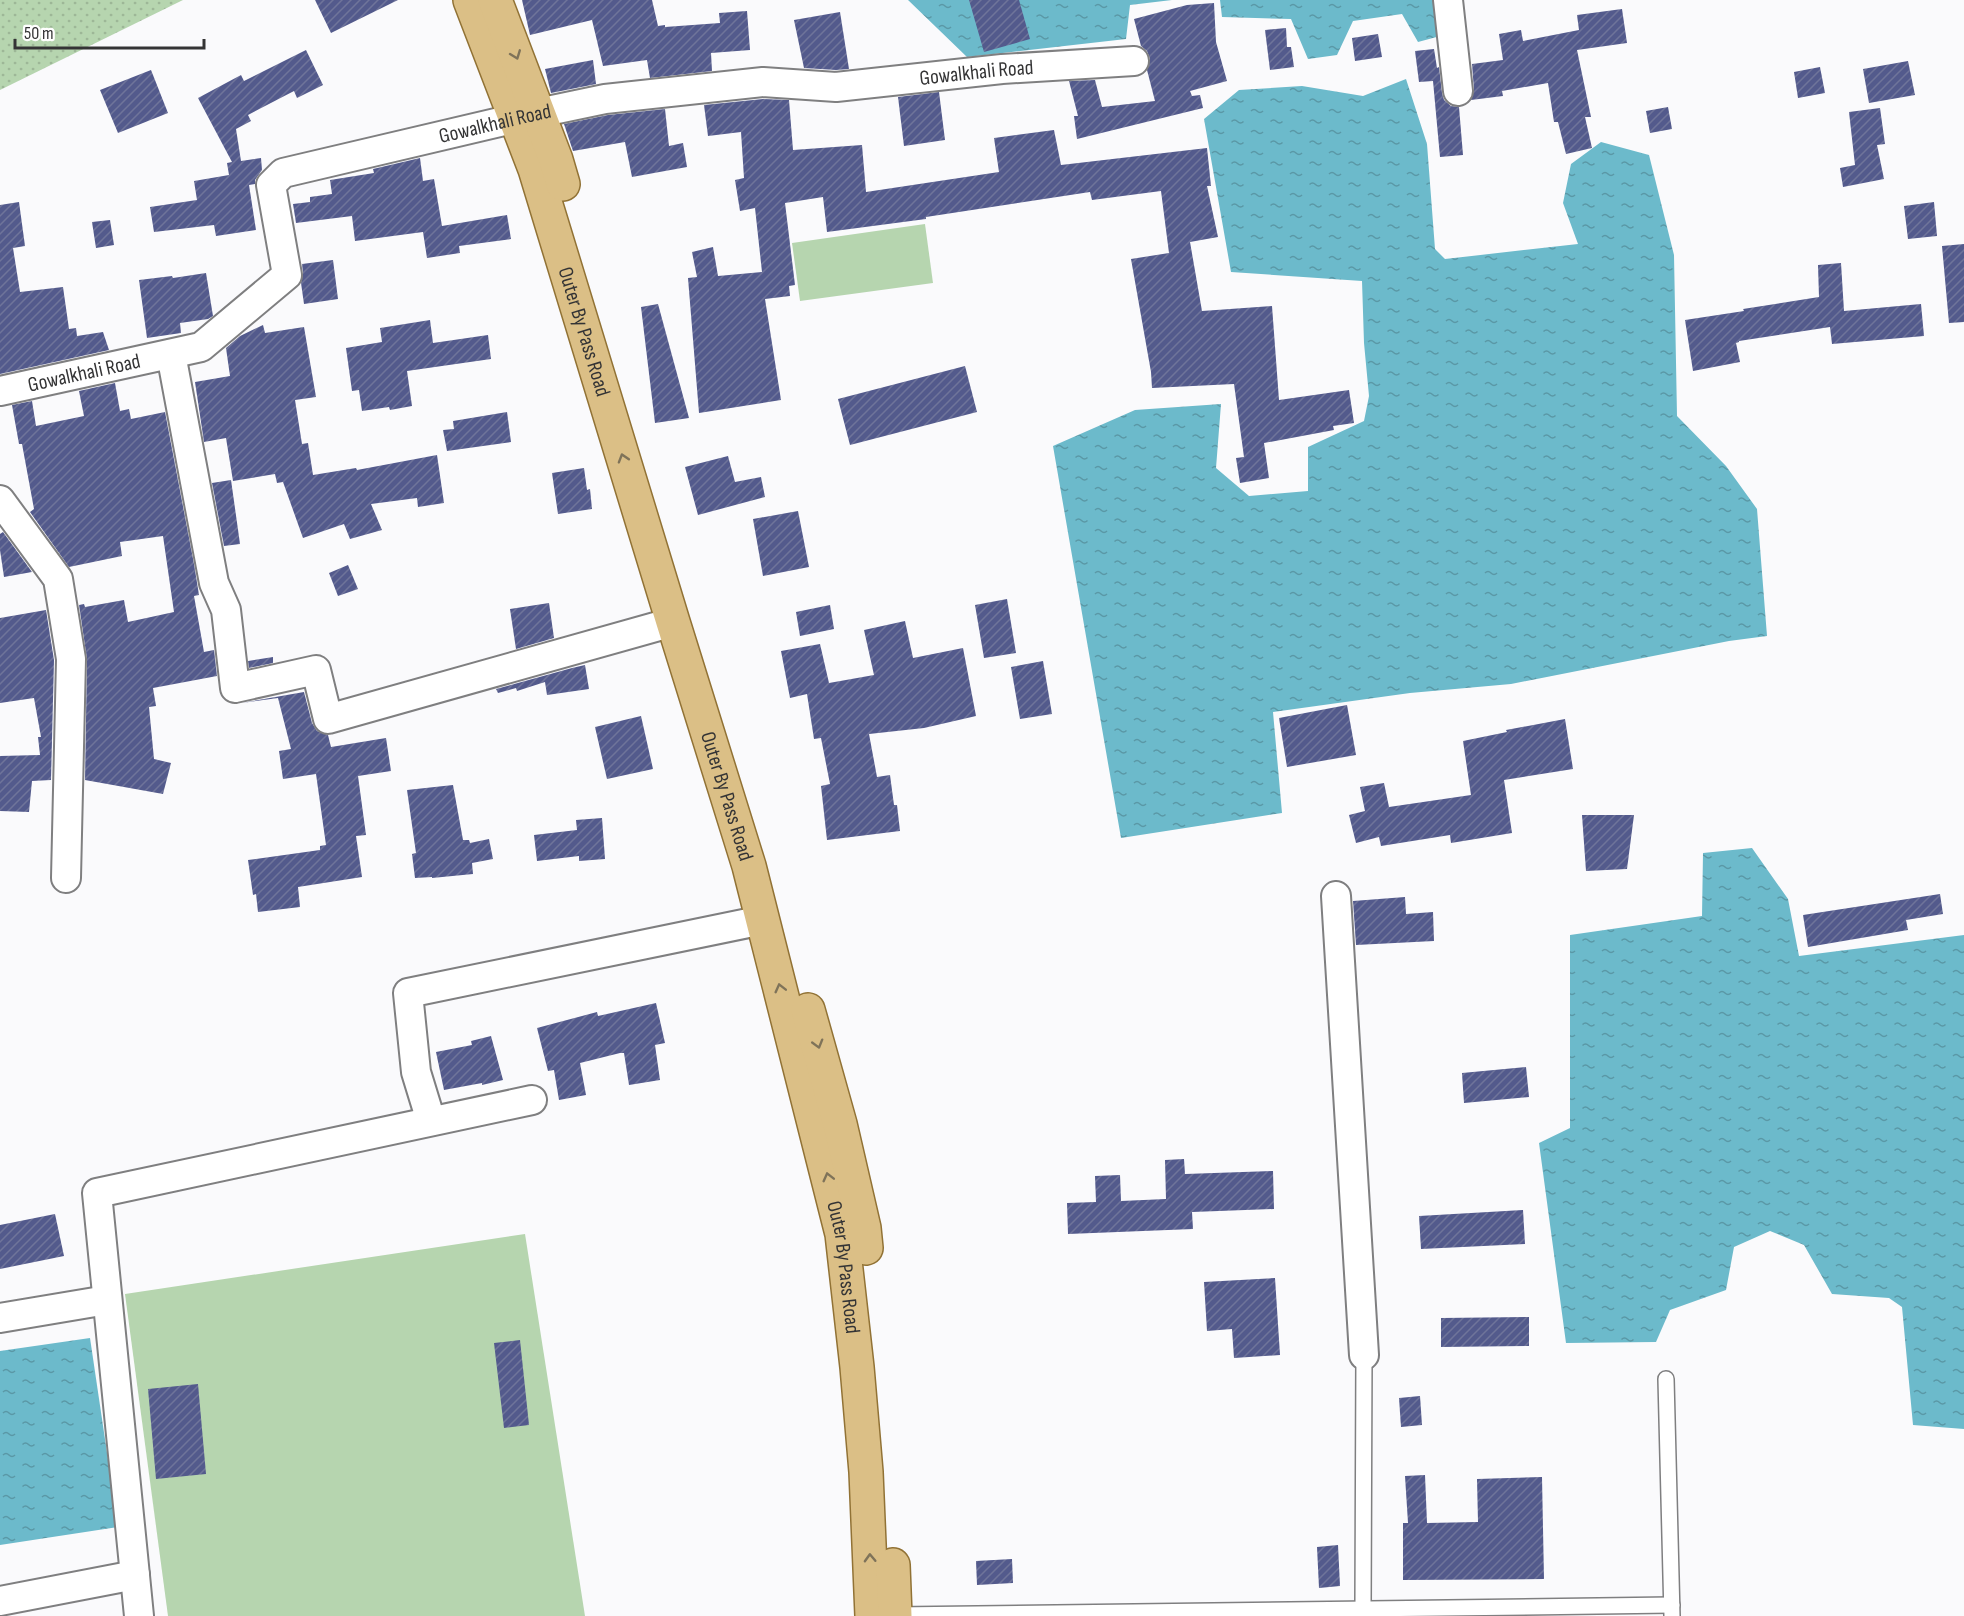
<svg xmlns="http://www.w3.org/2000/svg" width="1964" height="1616" font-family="'Sofia Sans Condensed',sans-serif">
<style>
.grass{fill:url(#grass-dots)}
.park{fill:#b6d5af}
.water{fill:url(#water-ripples)}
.building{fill:url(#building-hatch)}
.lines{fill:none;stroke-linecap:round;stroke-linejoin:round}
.lane-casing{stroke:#7f7f80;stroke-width:18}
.street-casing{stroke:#7f7f80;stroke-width:32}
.primary-casing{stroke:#917235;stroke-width:36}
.lane{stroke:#fff;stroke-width:15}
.street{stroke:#fff;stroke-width:28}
.primary{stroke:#dbbf86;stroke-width:33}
.oneway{stroke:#7f7359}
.labels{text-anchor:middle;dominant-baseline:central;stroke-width:6;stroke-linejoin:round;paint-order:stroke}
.street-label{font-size:21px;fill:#343435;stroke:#fff}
</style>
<defs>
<pattern id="grass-dots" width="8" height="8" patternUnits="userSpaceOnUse" patternTransform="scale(1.5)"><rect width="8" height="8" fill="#b6d5af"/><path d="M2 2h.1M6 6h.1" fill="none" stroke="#9db797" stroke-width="1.8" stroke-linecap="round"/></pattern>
<pattern id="water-ripples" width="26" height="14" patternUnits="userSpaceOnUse" patternTransform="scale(1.5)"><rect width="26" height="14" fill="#6cbacb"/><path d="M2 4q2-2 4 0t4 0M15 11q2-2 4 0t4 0" fill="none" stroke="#5a98a6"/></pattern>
<pattern id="building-hatch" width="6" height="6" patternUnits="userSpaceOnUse" patternTransform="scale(1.5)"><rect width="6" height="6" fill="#535a8c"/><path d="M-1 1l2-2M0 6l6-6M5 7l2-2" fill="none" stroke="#6f749a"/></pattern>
</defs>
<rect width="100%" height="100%" fill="#fafafc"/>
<!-- grass -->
<path class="grass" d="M 0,0 L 183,0 L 0,90 Z"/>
<!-- park -->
<g class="park">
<path d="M 925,224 L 933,283 L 800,301 L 792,243 Z"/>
<path d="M 525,1234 L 585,1616 L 168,1616 L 125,1294 Z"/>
</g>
<!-- water -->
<g class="water">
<path d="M 908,0 L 1172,0 L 1130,5 L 1126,39 L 967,57 Z"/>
<path d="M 1220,0 L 1440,0 L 1444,35 L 1418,42 L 1402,14 L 1353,21 L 1337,55 L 1308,59 L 1291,19 L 1222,17 Z"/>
<path d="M 1406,79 L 1427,144 L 1435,249 L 1445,259 L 1578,244 L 1563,203 L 1571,164 L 1601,142 L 1649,155 L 1674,255 L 1677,416 L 1726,466 L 1757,509 L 1767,636 L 1729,641 L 1511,684 L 1410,693 L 1273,712 L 1282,813 L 1121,838 L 1053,446 L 1135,410 L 1221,404 L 1216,468 L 1249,496 L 1308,491 L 1308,447 L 1364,421 L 1369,396 L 1364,343 L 1362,281 L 1231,272 L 1204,119 L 1239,90 L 1302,86 L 1363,96 Z"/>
<path d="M 1752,848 L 1788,899 L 1799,956 L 1964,935 L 1964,1429 L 1913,1425 L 1902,1307 L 1889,1298 L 1832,1294 L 1804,1245 L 1770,1231 L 1734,1247 L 1726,1290 L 1670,1310 L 1656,1342 L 1566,1343 L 1539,1143 L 1570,1128 L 1570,935 L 1702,916 L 1703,853 Z"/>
<path d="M 90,1338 L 118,1527 L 0,1545 L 0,1351 Z"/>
</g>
<!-- building -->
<g class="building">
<path d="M 315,0 L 398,0 L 331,33 Z"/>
<path d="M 522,0 L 652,0 L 658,26 L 665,25 L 665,27 L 720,23 L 719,13 L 747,11 L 750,50 L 711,53 L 712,71 L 650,78 L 647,60 L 603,66 L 592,20 L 530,35 Z"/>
<path d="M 969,0 L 1019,0 L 1030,39 L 984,52 Z"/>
<path d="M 1214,3 L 1216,42 L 1227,81 L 1190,91 L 1192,96 L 1200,95 L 1203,108 L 1077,139 L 1074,116 L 1078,116 L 1069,81 L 1095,80 L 1102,107 L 1155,101 L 1147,70 L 1150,59 L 1147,51 L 1141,46 L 1134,19 L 1187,5 Z"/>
<path d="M 1622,9 L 1627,43 L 1577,50 L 1591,117 L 1585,117 L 1592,148 L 1566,154 L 1558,122 L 1554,122 L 1548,83 L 1502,91 L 1503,96 L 1471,100 L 1474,90 L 1472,64 L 1503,60 L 1499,34 L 1521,30 L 1523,41 L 1579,30 L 1577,15 Z"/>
<path d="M 840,12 L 849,69 L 836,70 L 804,68 L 794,20 Z"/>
<path d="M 1286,28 L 1287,47 L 1291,47 L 1294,67 L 1270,70 L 1265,30 Z"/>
<path d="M 1378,34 L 1382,57 L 1355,61 L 1352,38 Z"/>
<path d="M 1434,49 L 1437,68 L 1439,67 L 1442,93 L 1444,100 L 1451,106 L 1459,107 L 1463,155 L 1440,157 L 1433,81 L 1419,82 L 1415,51 Z"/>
<path d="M 306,50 L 323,85 L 297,98 L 294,91 L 248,115 L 251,121 L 236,129 L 241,161 L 261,158 L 262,170 L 255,180 L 255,184 L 249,185 L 256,230 L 216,236 L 214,225 L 154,232 L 150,207 L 197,200 L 194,181 L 229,175 L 227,163 L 232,162 L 198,98 L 241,75 L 244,81 Z"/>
<path d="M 593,60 L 596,84 L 551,93 L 545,69 Z"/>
<path d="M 1908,61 L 1915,95 L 1869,103 L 1863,69 Z"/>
<path d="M 1820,67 L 1825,93 L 1798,98 L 1794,72 Z"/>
<path d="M 151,70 L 168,113 L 118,133 L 100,90 Z"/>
<path d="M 939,92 L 945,140 L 904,146 L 898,97 Z"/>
<path d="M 763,99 L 789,100 L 793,150 L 862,145 L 866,192 L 999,172 L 994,138 L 1054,130 L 1061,165 L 1207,148 L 1211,186 L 1207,186 L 1218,237 L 1190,242 L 1202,311 L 1272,306 L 1279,400 L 1349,390 L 1354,423 L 1333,426 L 1334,430 L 1264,443 L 1269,478 L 1240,483 L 1236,458 L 1244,457 L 1234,384 L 1152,388 L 1151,372 L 1131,259 L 1169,253 L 1161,191 L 1092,200 L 1090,192 L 926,217 L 926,219 L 827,232 L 823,197 L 785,203 L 795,285 L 789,286 L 790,296 L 765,299 L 781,400 L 699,413 L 688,278 L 697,277 L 692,252 L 713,247 L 718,276 L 762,272 L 755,208 L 740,211 L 735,180 L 744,178 L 741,132 L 708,136 L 704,105 Z"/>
<path d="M 1668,107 L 1672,129 L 1650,133 L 1646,111 Z"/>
<path d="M 1880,108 L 1885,144 L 1877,145 L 1884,179 L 1843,187 L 1840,168 L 1855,165 L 1849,112 Z"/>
<path d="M 665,109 L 669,146 L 683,143 L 687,167 L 632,177 L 625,142 L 573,151 L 564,124 L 608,115 Z"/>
<path d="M 420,158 L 423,181 L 434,179 L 442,226 L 507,215 L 511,239 L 459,246 L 460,253 L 427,258 L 423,232 L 355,241 L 352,216 L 296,223 L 293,204 L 310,202 L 310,197 L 332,194 L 330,180 L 374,173 L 373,169 Z"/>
<path d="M 19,202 L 25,246 L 13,248 L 20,292 L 63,287 L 69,329 L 76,328 L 77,336 L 103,332 L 109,350 L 0,374 L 0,205 Z"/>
<path d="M 1934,202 L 1937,236 L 1908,239 L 1904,206 Z"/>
<path d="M 110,220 L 114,245 L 96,248 L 92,222 Z"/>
<path d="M 1964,244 L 1964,322 L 1949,323 L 1942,246 Z"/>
<path d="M 333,260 L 338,299 L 304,304 L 301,283 L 303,273 L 302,264 Z"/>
<path d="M 1841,263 L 1844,311 L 1921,304 L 1924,336 L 1832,344 L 1830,327 L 1739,341 L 1739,342 L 1736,343 L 1740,362 L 1693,371 L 1685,320 L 1744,311 L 1743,309 L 1819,297 L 1818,265 Z"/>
<path d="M 206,273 L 213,316 L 208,319 L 180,323 L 181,333 L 147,338 L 139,280 L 172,276 L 173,278 Z"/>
<path d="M 658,304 L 689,418 L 655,423 L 641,307 Z"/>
<path d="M 430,320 L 433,343 L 488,335 L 491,359 L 407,371 L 412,406 L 390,410 L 389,407 L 362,411 L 359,390 L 352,391 L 346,348 L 382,342 L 380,328 Z"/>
<path d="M 263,325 L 265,333 L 304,327 L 316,397 L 295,400 L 302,444 L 308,443 L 313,475 L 356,468 L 357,470 L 437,455 L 444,503 L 418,507 L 417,498 L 371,504 L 382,530 L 350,539 L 344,524 L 303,538 L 283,482 L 277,483 L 275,474 L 233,481 L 226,438 L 204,442 L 195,382 L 230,376 L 226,348 L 240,336 Z"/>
<path d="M 965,366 L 977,412 L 850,445 L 838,399 Z"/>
<path d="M 115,383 L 120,411 L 129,409 L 131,419 L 165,412 L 194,564 L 199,595 L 194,596 L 204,652 L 214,650 L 217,676 L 153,688 L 156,706 L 149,707 L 154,759 L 171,763 L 163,794 L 85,780 L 87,659 L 79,605 L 84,604 L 85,607 L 124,600 L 128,622 L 174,612 L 163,536 L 120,542 L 122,556 L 69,567 L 30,512 L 34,509 L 22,444 L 19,444 L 12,405 L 32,401 L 36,426 L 84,416 L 79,391 Z"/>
<path d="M 507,412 L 511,442 L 447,451 L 443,430 L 454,429 L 453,421 Z"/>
<path d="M 728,456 L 735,482 L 761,477 L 765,497 L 698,515 L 685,467 Z"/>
<path d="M 584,468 L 587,490 L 590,489 L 592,509 L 558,514 L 552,473 Z"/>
<path d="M 231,480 L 240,544 L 224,546 L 212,483 Z"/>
<path d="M 798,511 L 809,567 L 763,576 L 753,519 Z"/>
<path d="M 3,532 L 32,572 L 4,577 L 0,550 L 0,534 Z"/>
<path d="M 348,565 L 358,589 L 338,596 L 329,573 Z"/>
<path d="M 1007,599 L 1016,653 L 984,658 L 975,605 Z"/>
<path d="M 549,603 L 554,638 L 516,649 L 510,609 Z"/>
<path d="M 830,605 L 834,629 L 800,636 L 796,612 Z"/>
<path d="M 46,610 L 54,660 L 51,780 L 32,781 L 29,812 L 0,811 L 0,756 L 40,755 L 38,737 L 41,737 L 34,698 L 0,703 L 0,618 Z"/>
<path d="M 905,621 L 913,658 L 963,648 L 976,716 L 924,728 L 869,734 L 877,777 L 890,775 L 894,805 L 897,805 L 900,831 L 827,840 L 821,786 L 830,784 L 821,738 L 814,739 L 807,694 L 790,698 L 781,651 L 820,644 L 829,683 L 874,675 L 864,630 Z"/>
<path d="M 273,657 L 273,663 L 249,668 L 248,661 Z"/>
<path d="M 1043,661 L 1052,714 L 1020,719 L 1011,667 Z"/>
<path d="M 585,665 L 589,689 L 547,695 L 545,682 L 517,691 L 516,688 L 498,693 L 496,689 L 572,668 Z"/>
<path d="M 304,692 L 312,723 L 317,731 L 328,735 L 331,747 L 386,738 L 391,771 L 358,776 L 366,835 L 356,836 L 362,877 L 298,887 L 300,907 L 258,912 L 256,894 L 253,895 L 248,860 L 320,850 L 320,846 L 326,845 L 316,774 L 283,779 L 279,751 L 291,749 L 278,698 L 242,703 Z"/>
<path d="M 1347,705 L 1356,755 L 1287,767 L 1279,718 Z"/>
<path d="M 641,716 L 653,769 L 607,779 L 595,727 Z"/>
<path d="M 1565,719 L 1573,769 L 1504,780 L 1512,833 L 1451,843 L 1450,835 L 1381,846 L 1379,837 L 1356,843 L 1349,815 L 1365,811 L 1360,787 L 1384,783 L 1389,807 L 1471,795 L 1463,741 L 1507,732 L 1506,730 Z"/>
<path d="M 453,785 L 463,840 L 469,840 L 470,843 L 489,839 L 493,859 L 472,863 L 473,874 L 432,878 L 432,877 L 415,878 L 412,854 L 416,853 L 407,790 Z"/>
<path d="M 1582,815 L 1634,815 L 1627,869 L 1586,871 Z"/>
<path d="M 602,818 L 605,859 L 579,861 L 579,856 L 537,861 L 534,835 L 577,830 L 576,820 Z"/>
<path d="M 1940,894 L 1943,914 L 1906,920 L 1908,930 L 1808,947 L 1803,915 Z"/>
<path d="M 1405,897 L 1406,914 L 1433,912 L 1434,941 L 1356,945 L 1353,901 Z"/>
<path d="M 656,1003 L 665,1043 L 655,1045 L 660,1080 L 629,1085 L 624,1053 L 620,1053 L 580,1063 L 586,1095 L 559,1100 L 554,1070 L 548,1071 L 537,1028 L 597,1012 L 598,1016 Z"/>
<path d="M 491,1036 L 503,1080 L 482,1085 L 482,1083 L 444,1090 L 436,1052 L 472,1045 L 471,1041 Z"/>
<path d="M 1526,1067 L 1529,1097 L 1464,1103 L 1462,1073 Z"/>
<path d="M 1184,1159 L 1185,1174 L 1273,1171 L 1274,1209 L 1192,1212 L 1193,1229 L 1068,1234 L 1067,1203 L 1096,1202 L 1095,1176 L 1120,1175 L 1121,1201 L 1166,1199 L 1165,1160 Z"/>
<path d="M 1523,1210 L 1525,1244 L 1421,1249 L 1419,1216 Z"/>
<path d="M 55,1214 L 64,1256 L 0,1269 L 0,1225 Z"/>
<path d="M 1275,1278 L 1280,1355 L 1234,1358 L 1232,1329 L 1207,1331 L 1204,1282 Z"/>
<path d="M 1529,1317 L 1529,1346 L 1441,1347 L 1441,1318 Z"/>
<path d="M 520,1340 L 529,1425 L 504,1428 L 494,1343 Z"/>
<path d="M 198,1384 L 206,1474 L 156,1479 L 148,1389 Z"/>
<path d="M 1420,1396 L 1422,1425 L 1401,1427 L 1399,1398 Z"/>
<path d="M 1425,1475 L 1427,1523 L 1478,1522 L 1477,1479 L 1542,1477 L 1544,1579 L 1403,1580 L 1403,1523 L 1408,1523 L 1405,1476 Z"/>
<path d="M 1338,1545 L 1340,1586 L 1319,1588 L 1317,1547 Z"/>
<path d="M 1012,1559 L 1013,1583 L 977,1585 L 976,1561 Z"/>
</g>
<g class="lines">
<!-- lane casing -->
<g class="lane-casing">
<g id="lane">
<path d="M 1666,1379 L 1672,1616"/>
<path d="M 1363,1609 L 1364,1355"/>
<path d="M 895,1615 L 1672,1605"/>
</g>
</g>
<!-- street casing -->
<g class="street-casing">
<g id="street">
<path d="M 1448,0 L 1458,91"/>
<path d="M 171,354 L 214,583 L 226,610 L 235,688 L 316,670 L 328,719 L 673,622"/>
<path id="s1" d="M 0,391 L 201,347 L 287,275 L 271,185 L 283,173 L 538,113 L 605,99 L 763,82 L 836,87 L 1002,69 L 1134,61"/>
<path d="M 0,500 L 58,579 L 71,659 L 66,878"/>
<path d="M 1336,896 L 1364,1355"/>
<path d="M 431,1121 L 416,1072 L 408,993 L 763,920"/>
<path d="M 0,1318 L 107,1300"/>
<path d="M 0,1601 L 135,1575"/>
<path d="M 139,1616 L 97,1193 L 532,1100"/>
</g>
</g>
<!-- primary casing -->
<g class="primary-casing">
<g id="primary">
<path id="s2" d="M 470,0 L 535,169 L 673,622 L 749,866 L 842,1234 L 857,1367 L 866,1472 L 872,1616"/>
<path d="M 495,0 L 556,160 L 563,184"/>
<path d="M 808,1010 L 840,1124 L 864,1228 L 866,1248"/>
<path d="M 893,1565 L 895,1616"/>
</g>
</g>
<!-- lane -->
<use href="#lane" class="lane"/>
<!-- street -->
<use href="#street" class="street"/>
<!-- primary -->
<use href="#primary" class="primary"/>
</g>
<!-- one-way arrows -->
<defs><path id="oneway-chevron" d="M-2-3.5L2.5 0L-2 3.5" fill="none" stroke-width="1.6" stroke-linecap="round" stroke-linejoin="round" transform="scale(1.5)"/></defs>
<g class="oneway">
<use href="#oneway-chevron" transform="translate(516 55) rotate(69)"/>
<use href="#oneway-chevron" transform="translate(623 458) rotate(-107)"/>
<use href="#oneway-chevron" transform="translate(780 988) rotate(-104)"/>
<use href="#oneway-chevron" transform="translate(818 1044) rotate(74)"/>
<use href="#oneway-chevron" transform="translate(828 1177) rotate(-104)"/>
<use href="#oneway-chevron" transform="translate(870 1558) rotate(-92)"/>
</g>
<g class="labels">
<!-- street labels -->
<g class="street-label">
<text stroke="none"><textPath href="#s1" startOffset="1130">Gowalkhali Road</textPath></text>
<text stroke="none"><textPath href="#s1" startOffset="644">Gowalkhali Road</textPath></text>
<text stroke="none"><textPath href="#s2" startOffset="351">Outer By Pass Road</textPath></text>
<text stroke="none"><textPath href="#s1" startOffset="86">Gowalkhali Road</textPath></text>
<text stroke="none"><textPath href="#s2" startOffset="837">Outer By Pass Road</textPath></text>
<text stroke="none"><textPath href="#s2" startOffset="1323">Outer By Pass Road</textPath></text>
</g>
</g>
<!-- scale -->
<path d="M15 39v9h189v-9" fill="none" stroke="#343435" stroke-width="3"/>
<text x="24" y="39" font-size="18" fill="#343435" stroke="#ffffff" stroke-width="4.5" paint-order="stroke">50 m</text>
</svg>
